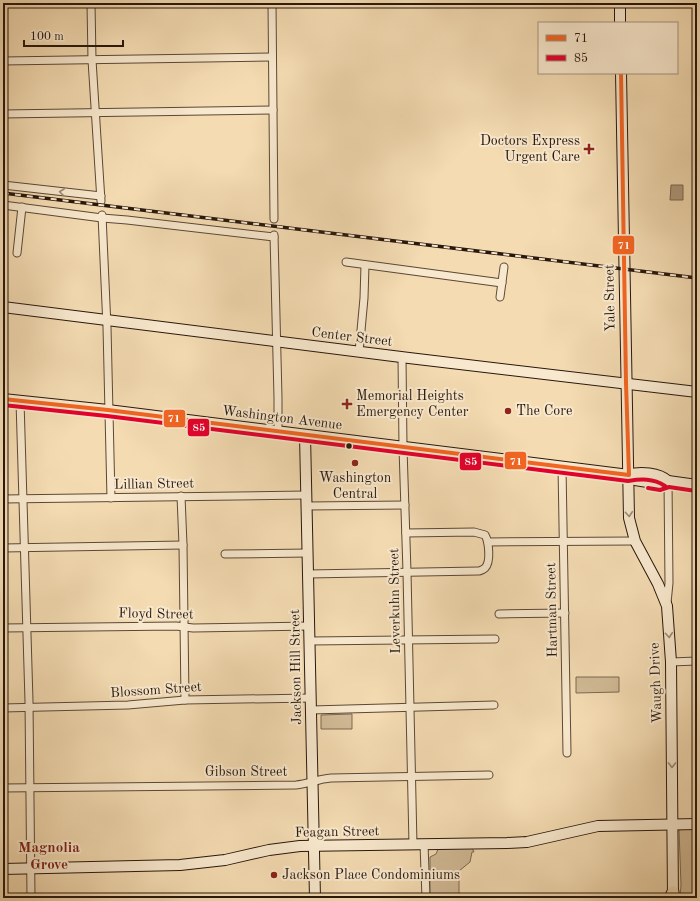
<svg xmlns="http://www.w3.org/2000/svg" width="700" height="901" font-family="'Old Standard TT',serif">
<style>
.green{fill:#d1ba96;stroke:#7c6852}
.water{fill:#af987a;stroke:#79644e}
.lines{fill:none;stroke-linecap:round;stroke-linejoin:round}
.street-casing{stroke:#5b4836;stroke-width:9}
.secondary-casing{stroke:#28170d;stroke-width:12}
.primary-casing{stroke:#28170d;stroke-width:13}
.street{stroke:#f8e8cd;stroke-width:7}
.secondary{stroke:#f8e8cd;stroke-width:10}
.primary{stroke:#f4dbb2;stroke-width:11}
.rail-casing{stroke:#28170d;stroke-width:3.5}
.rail{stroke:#f8e8cd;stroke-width:2;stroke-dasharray:6;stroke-linecap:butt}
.bus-1-casing{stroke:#f8e8cd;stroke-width:7}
.bus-2-casing{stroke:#f8e8cd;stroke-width:7}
.bus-1{stroke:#f26522;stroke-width:4}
.bus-2{stroke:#e4002b;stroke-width:4}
.oneway{stroke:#9a8a77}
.poi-dot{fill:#8f2418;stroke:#f8e8cd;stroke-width:1.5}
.bus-dot{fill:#28170d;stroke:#f8e8cd;stroke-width:1.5}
.labels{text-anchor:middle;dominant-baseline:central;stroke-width:4;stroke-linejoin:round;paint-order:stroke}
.poi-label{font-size:14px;fill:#28170d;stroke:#f8e8cd;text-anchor:start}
.street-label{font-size:14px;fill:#28170d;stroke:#f8e8cd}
.neighbourhood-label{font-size:15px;font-weight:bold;fill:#7a1f14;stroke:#f8e8cd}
.line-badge{stroke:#f8e8cd;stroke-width:1.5}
.badge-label{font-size:11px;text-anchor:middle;font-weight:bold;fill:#fff}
</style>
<rect width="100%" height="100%" fill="#f4dbb2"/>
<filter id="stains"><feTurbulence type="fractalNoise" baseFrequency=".005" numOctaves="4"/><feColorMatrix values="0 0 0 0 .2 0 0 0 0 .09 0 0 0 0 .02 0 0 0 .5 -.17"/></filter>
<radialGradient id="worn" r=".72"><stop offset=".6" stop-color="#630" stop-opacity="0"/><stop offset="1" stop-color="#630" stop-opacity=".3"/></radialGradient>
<!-- green -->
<g class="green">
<path d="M 576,677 L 619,677 L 619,692 L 576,693 Z"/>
<path d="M 352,714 L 352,729 L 321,729 L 321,715 Z"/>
<path d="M 679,829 L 697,829 L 697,887 L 690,898 L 680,898 L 681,885 Z"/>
<path d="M 472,848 L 474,852 L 472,852 L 470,862 L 459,871 L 459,898 L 430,898 L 430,857 L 436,854 L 438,849 Z"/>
</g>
<!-- water -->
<path class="water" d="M 671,185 L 683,185 L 683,200 L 670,200 Z"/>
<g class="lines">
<!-- street casing -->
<g class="street-casing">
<g id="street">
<path d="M 91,3 L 92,60 L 101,201"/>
<path d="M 272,3 L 274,219"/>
<path d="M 3,61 L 272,57"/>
<path d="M 3,114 L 273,110"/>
<path d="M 3,185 L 101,196"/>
<path d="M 3,205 L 102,218 L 127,220 L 274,237"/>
<path d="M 102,215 L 107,327 L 111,498"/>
<path d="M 274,235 L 278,398 L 278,431"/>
<path d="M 17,253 L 22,207"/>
<path d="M 346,262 L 502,283"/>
<path d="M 500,297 L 504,267"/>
<path d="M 359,352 L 364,298 L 365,265"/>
<path d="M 402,357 L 403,448 L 407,572 L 413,845"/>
<path d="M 20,401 L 29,701 L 31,898"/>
<path d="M 562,467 L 567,753"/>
<path d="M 181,496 L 183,545 L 185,700"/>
<path d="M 3,499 L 306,495"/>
<path d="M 307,506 L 405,505"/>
<path d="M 488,542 L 635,541"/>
<path d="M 3,548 L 183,545"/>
<path d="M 225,554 L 308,553"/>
<path d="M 308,574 L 479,571 C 480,571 484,569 485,568 C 491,562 489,542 485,535 L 474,532 L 406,533"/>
<path d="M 667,603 L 669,583 L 668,481"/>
<path d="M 499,614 L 565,613"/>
<path d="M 3,628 L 176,626 L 193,628 L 309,626"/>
<path d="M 310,641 L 495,639"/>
<path d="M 671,662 L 697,661"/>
<path d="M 3,708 L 128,705 L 185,700 L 311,698"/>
<path d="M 311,710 L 494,705"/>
<path d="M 3,788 L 296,785 C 308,784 318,779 331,778 L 489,775"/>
<path d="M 424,844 L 426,898"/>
</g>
</g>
<!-- secondary casing -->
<g class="secondary-casing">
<g id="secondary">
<path d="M 620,3 L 620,23"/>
<path d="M 621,73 L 629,518 L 635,541 L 658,584 L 667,606 L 671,662 L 673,898"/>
<path d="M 3,307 L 409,358 L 697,392"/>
<path d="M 3,399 L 108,410 L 629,475 C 640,471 659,473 668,481"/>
<path d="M 305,435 L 315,898"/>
<path d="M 629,475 L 635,480 L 660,484 L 668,481 L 697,485"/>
<path d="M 3,869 L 180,865 L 225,860 L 269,850 L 300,846 L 507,843 L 527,842 L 598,826 L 697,824"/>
</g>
</g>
<!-- primary casing -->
<g class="primary-casing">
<path id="primary" d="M 670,898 L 673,892"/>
</g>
<!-- street -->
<use href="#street" class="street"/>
<!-- secondary -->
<use href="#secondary" class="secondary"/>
<!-- primary -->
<use href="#primary" class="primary"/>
<!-- rail casing -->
<g class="rail-casing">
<path id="rail" d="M 3,193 L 697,278"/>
</g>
<!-- rail -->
<use href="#rail" class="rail"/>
<!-- bus-1 casing -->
<g class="bus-1-casing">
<path id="bus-1" d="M 3,399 L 108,410 L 629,475 L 626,383 L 621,73"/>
</g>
<!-- bus-2 casing -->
<g class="bus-2-casing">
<g id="bus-2">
<path d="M 3,405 L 107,416 L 628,481 C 641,479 653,478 665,486"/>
<path d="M 648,488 L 660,490 L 669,487 L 696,491"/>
</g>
</g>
<!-- bus-1 -->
<use href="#bus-1" class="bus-1"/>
<!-- bus-2 -->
<use href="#bus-2" class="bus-2"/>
</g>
<!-- one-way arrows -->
<defs><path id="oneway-chevron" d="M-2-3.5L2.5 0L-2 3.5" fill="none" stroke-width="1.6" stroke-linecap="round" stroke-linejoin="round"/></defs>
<g class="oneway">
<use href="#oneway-chevron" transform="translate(62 192) rotate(-174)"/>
<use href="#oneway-chevron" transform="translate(629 514) rotate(85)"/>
<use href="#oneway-chevron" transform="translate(669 635) rotate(85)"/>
<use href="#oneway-chevron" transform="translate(672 765) rotate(90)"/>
</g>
<!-- markers -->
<g class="poi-dot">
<path d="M587 143h4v4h4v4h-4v4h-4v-4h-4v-4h4z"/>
<path d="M345 398h4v4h4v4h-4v4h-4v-4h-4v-4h4z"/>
<circle cx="508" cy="411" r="4"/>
<circle cx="355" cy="463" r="4"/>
<circle cx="274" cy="875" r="4"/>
</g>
<circle class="bus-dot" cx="349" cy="446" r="3.5"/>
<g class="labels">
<!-- poi labels -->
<g class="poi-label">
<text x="580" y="141" text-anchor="end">Doctors Express<tspan x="580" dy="16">Urgent Care</tspan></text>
<text x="356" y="396">Memorial Heights<tspan x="356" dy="16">Emergency Center</tspan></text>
<text x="516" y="411">The Core</text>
<text x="355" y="478" text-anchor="middle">Washington<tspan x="355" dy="16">Central</tspan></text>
<text x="282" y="875">Jackson Place Condominiums</text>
</g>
<!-- street labels -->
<g class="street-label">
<text transform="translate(610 298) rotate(-91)">Yale Street</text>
<text transform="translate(352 337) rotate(7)">Center Street</text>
<text transform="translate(282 418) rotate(7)">Washington Avenue</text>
<text transform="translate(154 484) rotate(-1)">Lillian Street</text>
<text transform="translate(395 601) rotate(-91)">Leverkuhn Street</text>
<text transform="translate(552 610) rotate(-91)">Hartman Street</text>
<text transform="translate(156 614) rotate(1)">Floyd Street</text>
<text transform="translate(296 667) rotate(-91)">Jackson Hill Street</text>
<text transform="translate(656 683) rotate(-92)">Waugh Drive</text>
<text transform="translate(156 690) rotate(-4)">Blossom Street</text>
<text x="246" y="772">Gibson Street</text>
<text transform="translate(337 832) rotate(-1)">Feagan Street</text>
</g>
<!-- neighbourhood labels -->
<g class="neighbourhood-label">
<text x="49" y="848">Magnolia<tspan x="49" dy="17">Grove</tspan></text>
</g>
</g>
<g class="line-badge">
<rect x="612" y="235" width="23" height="20" rx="4" fill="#f26522"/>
<rect x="163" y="409" width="23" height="19" rx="4" fill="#f26522"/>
<rect x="187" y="418" width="23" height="19" rx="4" fill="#e4002b"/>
<rect x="504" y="451" width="23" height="19" rx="4" fill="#f26522"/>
<rect x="459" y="452" width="23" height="19" rx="4" fill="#e4002b"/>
</g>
<g class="badge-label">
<text x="624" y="249">71</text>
<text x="174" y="422">71</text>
<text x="199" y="431">85</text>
<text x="516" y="465">71</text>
<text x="471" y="465">85</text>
</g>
<!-- margin -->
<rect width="700" height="901" fill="none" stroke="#f4dbb2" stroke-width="16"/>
<rect x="4" y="4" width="692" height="893" fill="none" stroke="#28170d" stroke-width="2"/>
<rect x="8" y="8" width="684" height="885" fill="none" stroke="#28170d"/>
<!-- legend -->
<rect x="538" y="22" width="140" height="52" fill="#f8e8cd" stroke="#a59480"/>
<rect x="546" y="35" width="20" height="6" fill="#f26522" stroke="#a59480"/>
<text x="574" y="42" font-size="12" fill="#28170d">71</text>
<rect x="546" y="55" width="20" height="6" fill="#e4002b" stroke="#a59480"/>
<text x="574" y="62" font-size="12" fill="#28170d">85</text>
<!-- scale -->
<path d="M24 40v6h99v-6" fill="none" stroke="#28170d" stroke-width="2"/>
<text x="30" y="40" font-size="12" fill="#28170d" stroke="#f8e8cd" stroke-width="3" paint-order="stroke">100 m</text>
<rect width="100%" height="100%" filter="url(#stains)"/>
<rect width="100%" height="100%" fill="url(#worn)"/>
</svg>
